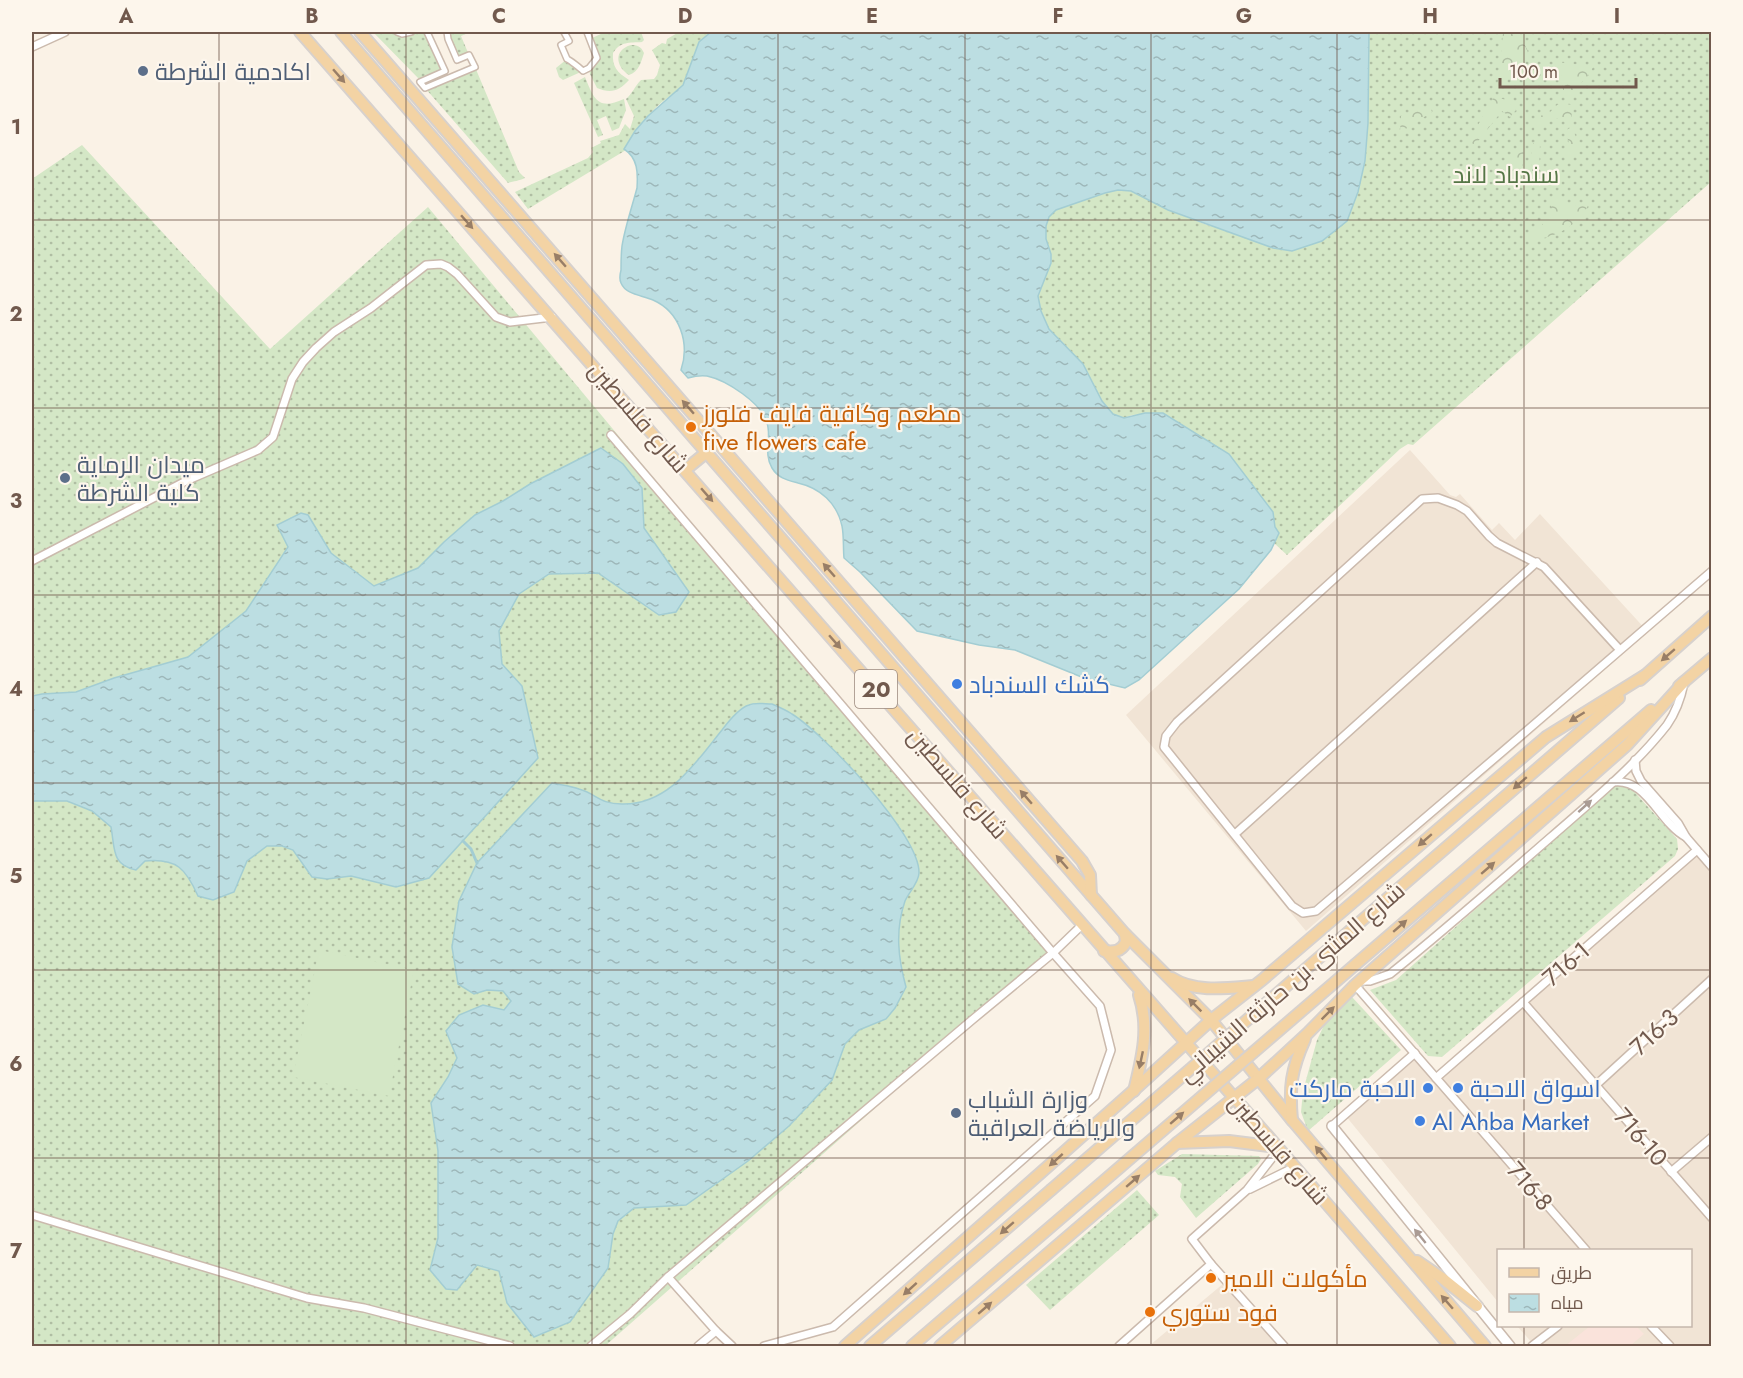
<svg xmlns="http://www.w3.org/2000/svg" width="1743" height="1378" font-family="Jost,Cairo,sans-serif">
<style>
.residential{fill:#f1e4d5}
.commercial{fill:#fae3db}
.grass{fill:url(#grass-dots)}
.forest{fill:url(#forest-crowns)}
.garden{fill:#d4e7c6}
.water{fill:url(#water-ripples);stroke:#a3cdd3;stroke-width:1.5}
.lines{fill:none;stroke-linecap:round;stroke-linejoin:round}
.stream{stroke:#a3cdd3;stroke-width:3}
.pedestrian-casing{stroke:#cbbaad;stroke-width:8}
.minor-casing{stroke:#cbbaad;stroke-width:10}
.tertiary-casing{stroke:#cbbaad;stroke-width:12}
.primary-casing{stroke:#d7d1cd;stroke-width:14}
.pedestrian{stroke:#fff;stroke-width:5}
.minor{stroke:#fff;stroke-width:7}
.tertiary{stroke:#fff;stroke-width:9}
.primary{stroke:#f3d3a4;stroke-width:10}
.primary-bridge-casing{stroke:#d7d1cd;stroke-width:14;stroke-linecap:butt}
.primary-bridge{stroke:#f3d3a4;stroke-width:10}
.oneway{fill:#987e67}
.oneway2{fill:#aa9b94}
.grid{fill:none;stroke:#71594d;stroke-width:1.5;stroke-opacity:0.55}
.service-dot{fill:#5c6f8a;stroke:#fdf6ec;stroke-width:2}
.food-dot{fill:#e8710a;stroke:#fdf6ec;stroke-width:2}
.shop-dot{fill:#3f7fe0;stroke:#fdf6ec;stroke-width:2}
.labels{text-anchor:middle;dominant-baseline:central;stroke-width:4.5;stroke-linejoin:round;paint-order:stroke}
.shield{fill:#fdf6ec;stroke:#9b887d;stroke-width:1.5}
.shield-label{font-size:22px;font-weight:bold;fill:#71594d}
.service-label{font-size:24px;fill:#4e5e75;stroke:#fdf6ec;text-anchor:start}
.park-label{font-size:24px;fill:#557646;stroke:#fdf6ec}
.food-label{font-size:24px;fill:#c56008;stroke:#fdf6ec;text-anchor:start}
.street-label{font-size:24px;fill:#71594d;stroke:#fdf6ec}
.shop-label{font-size:24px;fill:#366cbe;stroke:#fdf6ec;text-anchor:start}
.neatline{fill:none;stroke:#71594d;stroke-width:2}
.grid-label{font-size:20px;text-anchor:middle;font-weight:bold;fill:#71594d}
</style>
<defs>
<pattern id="grass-dots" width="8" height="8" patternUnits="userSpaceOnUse" patternTransform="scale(1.5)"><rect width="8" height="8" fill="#d4e7c6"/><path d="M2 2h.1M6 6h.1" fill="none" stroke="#b0bea3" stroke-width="1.8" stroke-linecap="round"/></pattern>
<pattern id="forest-crowns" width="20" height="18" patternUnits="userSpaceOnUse" patternTransform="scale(1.5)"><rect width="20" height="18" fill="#d4e7c6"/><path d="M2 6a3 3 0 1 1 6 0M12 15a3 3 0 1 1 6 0" fill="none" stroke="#b0bea3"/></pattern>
<pattern id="water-ripples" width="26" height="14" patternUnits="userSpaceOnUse" patternTransform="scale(1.5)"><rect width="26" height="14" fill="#bcdee2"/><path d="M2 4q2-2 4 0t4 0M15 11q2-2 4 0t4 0" fill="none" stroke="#9db7b9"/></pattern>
</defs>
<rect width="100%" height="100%" fill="#faf2e6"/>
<!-- residential -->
<g class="residential">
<path d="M 1410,450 L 1450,495 L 1456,497 L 1460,494 L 1492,530 L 1499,523 L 1515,540 L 1540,514 L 1648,632 L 1306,931 L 1126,715 Z"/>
<path d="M 1697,850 L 1711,867 L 1711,1346 L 1535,1346 L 1517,1326 L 1690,1326 L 1690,1250 L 1498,1250 L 1498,1302 L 1345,1115 L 1415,1053 L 1435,1077 Z"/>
<path d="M 1224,1283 L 1278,1346 L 1149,1346 Z"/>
</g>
<!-- commercial -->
<path class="commercial" d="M 1590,1326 L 1636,1326 L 1644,1334 L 1630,1346 L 1565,1346 Z"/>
<!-- grass -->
<g class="grass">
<path d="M 373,32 L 427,32 L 445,71 L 428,79 L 426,76 L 419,79 Z"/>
<path d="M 447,32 L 468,32 L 468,33 L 461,36 L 469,55 L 457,60 Z"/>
<path d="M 603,32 L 641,32 L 644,40 L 642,42 C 629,43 621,41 613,53 C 612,67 617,72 629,80 C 619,91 611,94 597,88 L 590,74 L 589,69 L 595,61 L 590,39 L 603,33 Z"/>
<path d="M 679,32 L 711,32 C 693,45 695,67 683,84 C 678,91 669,97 662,102 C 646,116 635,131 624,149 L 626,150 L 528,209 L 515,192 L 588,158 L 593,152 L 591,148 L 601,143 L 600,141 L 619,135 L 625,124 L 630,129 L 634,116 L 626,99 C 632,94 635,86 641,80 L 654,79 L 657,75 L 660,65 L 652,50 L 662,43 L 666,44 L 667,39 Z"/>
<path d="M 1369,32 L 1711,32 L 1711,182 L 1413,445 L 1408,444 L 1400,449 L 1287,555 L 1274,543 L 1275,527 L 1273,512 L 1229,455 L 1163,413 L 1132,415 L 1124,418 L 1113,414 L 1102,401 L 1083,364 L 1049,329 L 1041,311 L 1038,296 L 1051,263 L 1050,253 L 1046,239 L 1046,226 L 1049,217 L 1056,210 L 1105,193 L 1118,190 L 1131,191 L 1168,210 L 1210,226 L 1347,221 L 1358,192 L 1365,161 L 1368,123 Z"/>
<path d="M 631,45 C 637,45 641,46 644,53 C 641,62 639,72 629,75 C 616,67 613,50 631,45 Z"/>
<path d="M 567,59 L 583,71 L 563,80 L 559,77 L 556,68 Z"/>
<path d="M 475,67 L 519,172 L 525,178 C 519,181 514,181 508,183 L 425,88 Z"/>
<path d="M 585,77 C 594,99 598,111 624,99 L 626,110 L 619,128 L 612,131 L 606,116 L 597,120 L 603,135 L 598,137 L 574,83 Z"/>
<path d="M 82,145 L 270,349 L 428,207 L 1050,954 L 605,1346 L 32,1346 L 32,179 Z"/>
<path d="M 1618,785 L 1630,787 L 1677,839 L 1678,849 L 1675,856 L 1442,1057 L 1428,1056 L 1370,990 L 1396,980 L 1614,786 Z"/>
<path d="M 1352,997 L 1401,1050 L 1308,1131 L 1301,1112 L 1303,1091 L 1317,1040 L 1327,1019 Z"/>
<path d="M 1182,1154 L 1259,1156 L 1261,1159 L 1258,1164 L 1196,1218 L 1180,1197 L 1182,1184 L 1175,1177 L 1158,1175 L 1155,1171 Z"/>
<path d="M 1137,1190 L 1159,1215 L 1050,1310 L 1026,1285 Z"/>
</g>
<!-- forest -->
<g class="forest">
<path d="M 1503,32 L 1512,32 C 1520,40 1531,47 1527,59 C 1511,68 1508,67 1504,87 L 1500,89 L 1497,86 L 1500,70 Z"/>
<path d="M 1557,61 L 1572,64 L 1592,66 L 1593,67 L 1590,73 L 1580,84 L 1573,97 L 1563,94 L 1563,80 L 1560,73 L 1553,66 L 1555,62 Z"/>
<path d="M 1494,97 L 1507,100 L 1516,110 L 1510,117 L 1502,111 L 1475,145 L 1470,142 L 1470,139 Z"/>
<path d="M 1561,103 L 1572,105 C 1571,111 1574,119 1567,121 L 1562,117 C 1549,121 1543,116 1541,133 L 1534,135 L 1535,117 L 1548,114 L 1557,105 Z"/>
<path d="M 1423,107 L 1431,109 L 1432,112 C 1422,119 1412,122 1403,132 L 1400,131 L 1401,116 Z"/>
<path d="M 1572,127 C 1574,133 1582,148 1577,152 C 1575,154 1565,156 1563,157 L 1562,151 L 1571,149 L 1566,134 L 1568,129 Z"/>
<path d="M 1536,141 L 1540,143 L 1539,173 L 1543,173 L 1550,162 L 1555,166 L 1553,172 L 1553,183 L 1549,187 C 1544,188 1533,182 1531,178 L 1532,145 Z"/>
<path d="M 1520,145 L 1524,146 L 1521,179 L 1514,182 L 1512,179 L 1513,155 Z"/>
<path d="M 1559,198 L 1560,202 L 1562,204 L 1569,203 L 1578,206 L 1585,202 L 1589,203 C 1581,225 1554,238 1532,240 L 1529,238 L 1528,234 L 1540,228 L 1546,219 L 1553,216 L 1554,213 L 1551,207 L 1551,201 Z"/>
</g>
<!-- garden -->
<path class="garden" d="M 319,950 L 414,970 L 389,1096 L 293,1077 Z"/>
<!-- water -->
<g class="water">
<path d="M 711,32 L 1369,32 L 1368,123 L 1365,161 L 1358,192 L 1347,221 L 1322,241 L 1292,251 L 1273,248 L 1168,210 L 1131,191 L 1118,190 L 1105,193 L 1056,210 L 1049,217 L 1046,226 L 1046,239 L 1051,254 L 1051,263 L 1038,296 L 1041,311 L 1049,329 L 1083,364 L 1102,401 L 1113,414 L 1124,418 L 1145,413 L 1163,413 L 1229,454 L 1273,512 L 1275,527 L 1279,533 L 1271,550 L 1239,589 L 1139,680 L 1125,688 L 1084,678 L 1015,650 L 979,645 L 917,631 L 860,572 L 844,558 C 843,548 844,536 842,526 C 837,503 820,488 798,483 C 787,480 778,478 772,468 C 763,453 772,438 767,423 C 762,403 726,380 707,376 C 700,375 695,376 688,378 L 681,370 C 690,343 680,312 653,300 C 642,295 626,295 621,283 C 619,279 620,274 621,270 C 621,262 621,254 622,246 C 625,227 632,207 637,188 C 638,173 638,158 624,149 L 635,131 L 648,116 L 683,85 L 699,42 Z"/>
<path d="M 601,448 L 623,464 L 642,488 L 644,528 L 689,592 L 676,612 L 659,615 L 598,573 L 549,574 L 519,594 L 499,631 L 502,664 L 522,686 L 538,758 L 429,878 L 396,887 L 351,876 L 327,879 L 312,877 L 293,850 L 282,846 L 267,846 L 247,861 L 234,892 L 213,900 L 198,896 C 186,869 177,858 145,861 L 136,870 C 111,865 115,848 111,827 L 92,811 L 67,801 L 32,801 L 32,696 L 42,694 L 76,692 L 114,678 L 188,657 L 246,611 L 288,547 L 277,525 L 301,513 L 308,515 L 331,553 L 374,586 L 418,568 L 444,542 L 475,515 L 503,501 L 530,484 Z"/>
<path d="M 772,704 C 779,707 786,710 792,714 C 824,734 920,835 919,873 C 919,882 909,892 905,901 C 895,930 898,958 906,987 L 895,1008 L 886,1019 L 859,1030 L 845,1044 L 832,1080 L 789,1126 L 748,1161 L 686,1205 L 634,1208 L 618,1221 L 613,1234 L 608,1268 L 570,1322 L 534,1337 L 507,1303 L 499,1271 L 477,1265 L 457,1290 L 446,1289 L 430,1270 L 438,1238 L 438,1151 L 431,1103 L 448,1077 L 457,1058 L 446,1031 L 459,1015 L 483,1005 L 504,1010 L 511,1001 L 503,991 L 487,990 L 474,994 L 458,984 L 452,947 L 459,901 L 477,863 L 552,783 C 561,785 571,786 579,789 C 597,794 599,804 622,804 C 669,805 696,762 722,730 C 728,722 739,708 749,705 C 755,702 765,704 772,704 Z"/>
</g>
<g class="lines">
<!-- stream -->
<path class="stream" d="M 463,841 L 471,849 L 477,863"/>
<!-- pedestrian casing -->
<g class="pedestrian-casing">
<g id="pedestrian">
<path d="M 397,32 L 402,34 L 411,32"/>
<path d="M 427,32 L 445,71 L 420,82 L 425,88 L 475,67 L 469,55 L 457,60 L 448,39 L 447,32"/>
<path d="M 564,32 L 569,41 L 561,45 L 567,59 C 570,60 581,69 583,71 L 589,68 L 597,58 L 587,32"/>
</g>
</g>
<!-- minor casing -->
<g class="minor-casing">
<g id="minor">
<path d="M 32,47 L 65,32"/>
<path d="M 611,435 L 1053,953 L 1100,1006 L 1111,1050 L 1095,1096 L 833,1327 L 764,1346"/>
<path d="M 32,561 L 186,481 L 258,450 L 273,437 L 292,379 L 303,362 L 316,348 L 334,332 L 371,308 L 426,265 L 441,264 L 448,267 L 457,274 L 496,317 L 510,322 L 552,317"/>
<path d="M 1620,650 L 1544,567 L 1497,543 L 1489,536 L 1467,511 L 1457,505 L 1438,498 L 1422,499 L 1177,722 L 1166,736 L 1164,747 L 1292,906 L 1303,913 L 1316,911 C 1448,798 1581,685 1712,571"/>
<path d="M 1635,760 L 1636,771 L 1641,781 L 1678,823 L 1686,837 L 1712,867"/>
<path d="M 1613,782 C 1647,777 1659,823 1686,837"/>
<path d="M 1235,834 L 1537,562"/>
<path d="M 1360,981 L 1370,981 L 1390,974 C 1445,930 1498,883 1551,837 C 1591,802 1634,767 1667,725 C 1676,712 1681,698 1684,683"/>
<path d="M 1355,985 L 1586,1250"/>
<path d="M 1523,1002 L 1712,1218"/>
<path d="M 1436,1078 L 1697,850"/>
<path d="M 1596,1085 L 1712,979"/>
<path d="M 1332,1126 L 1415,1053"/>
<path d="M 1671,1172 L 1712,1137"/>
<path d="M 1250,1189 L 1295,1167"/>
<path d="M 32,1215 L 307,1298 L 364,1308 L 510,1346"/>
<path d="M 1211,1264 L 1284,1346"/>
<path d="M 668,1277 L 716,1331"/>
<path d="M 1651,1326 L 1670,1346"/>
<path d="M 591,1346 L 630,1314 L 668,1277 L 972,1020 L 1053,953 L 1082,925"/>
<path d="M 698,1346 L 716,1331 L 732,1346"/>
<path d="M 1119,1346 L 1211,1264 L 1192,1239 L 1247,1190 L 1279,1149"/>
<path d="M 1532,1346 L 1558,1326"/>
</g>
</g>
<!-- tertiary casing -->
<g class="tertiary-casing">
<path id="tertiary" d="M 1332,1126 L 1510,1346"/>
</g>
<!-- primary casing -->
<g class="primary-casing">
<g id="primary">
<path d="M 300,32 L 1295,1167 L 1450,1346"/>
<path d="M 341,32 L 1125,934 L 1211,1020 L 1292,1120 L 1485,1346"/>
<path d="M 360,32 L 1082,861 L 1090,875 L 1091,895"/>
<path d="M 685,470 L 707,452"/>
<path d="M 1640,680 L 1712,616"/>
<path d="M 1679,686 L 1712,658"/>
<path d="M 1337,942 L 1619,698"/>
<path d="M 1104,951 C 1114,952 1121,952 1126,942 L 1125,934"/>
<path d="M 1356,964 L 1651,710"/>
<path d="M 1172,978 C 1195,993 1228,988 1254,986"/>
<path d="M 1134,1091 C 1142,1058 1150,1028 1139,995"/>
<path d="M 1292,1120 C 1289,1087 1291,1070 1305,1039"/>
<path d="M 1177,1143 L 1229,1141 L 1277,1147"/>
<path d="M 1417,1261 L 1442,1278 L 1477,1306"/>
<path d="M 845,1346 L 1133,1091 L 1211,1020 L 1262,980 L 1546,737 L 1644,676"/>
<path d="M 870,1346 L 1051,1190"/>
<path d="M 912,1346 L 1069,1211"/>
<path d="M 940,1346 L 1177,1143 L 1258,1079 L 1308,1033 L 1355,985 L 1627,745 L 1684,682"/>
</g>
</g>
<!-- pedestrian -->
<use href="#pedestrian" class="pedestrian"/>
<!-- minor -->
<use href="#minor" class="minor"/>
<!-- tertiary -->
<use href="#tertiary" class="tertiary"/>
<!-- primary -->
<use href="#primary" class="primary"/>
<!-- primary-bridge casing -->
<g class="primary-bridge-casing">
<g id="primary-bridge">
<path d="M 1051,1190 L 1337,942"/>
<path d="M 1069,1211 L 1356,964"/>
</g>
</g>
<!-- primary-bridge -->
<use href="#primary-bridge" class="primary-bridge"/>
</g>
<!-- one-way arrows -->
<defs><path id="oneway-solid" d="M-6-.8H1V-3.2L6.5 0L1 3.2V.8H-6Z" transform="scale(1.5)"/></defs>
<g class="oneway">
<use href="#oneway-solid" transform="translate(339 76) rotate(49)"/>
<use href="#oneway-solid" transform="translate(467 222) rotate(49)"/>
<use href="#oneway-solid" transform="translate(560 260) rotate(-131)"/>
<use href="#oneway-solid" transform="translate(688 407) rotate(-131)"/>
<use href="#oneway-solid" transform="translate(707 495) rotate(49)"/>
<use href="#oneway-solid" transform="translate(829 570) rotate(-131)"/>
<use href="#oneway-solid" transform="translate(835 642) rotate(49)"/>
<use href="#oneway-solid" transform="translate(1668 655) rotate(139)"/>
<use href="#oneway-solid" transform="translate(1577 717) rotate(148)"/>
<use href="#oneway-solid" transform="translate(1520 783) rotate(139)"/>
<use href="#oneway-solid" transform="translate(1026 797) rotate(-131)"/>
<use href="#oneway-solid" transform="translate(1425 840) rotate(139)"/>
<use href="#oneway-solid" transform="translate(1062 862) rotate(-131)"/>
<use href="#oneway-solid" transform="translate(1488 868) rotate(-41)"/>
<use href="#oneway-solid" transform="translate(1400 926) rotate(-41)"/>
<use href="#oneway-solid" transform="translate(1195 1005) rotate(-135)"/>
<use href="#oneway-solid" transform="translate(1328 1013) rotate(-45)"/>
<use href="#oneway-solid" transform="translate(1141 1060) rotate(102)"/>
<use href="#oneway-solid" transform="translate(1177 1118) rotate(-41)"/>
<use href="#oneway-solid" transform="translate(1321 1153) rotate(-130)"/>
<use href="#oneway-solid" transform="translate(1056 1160) rotate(138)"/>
<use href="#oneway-solid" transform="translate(1133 1181) rotate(-41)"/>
<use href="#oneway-solid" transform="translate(1007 1228) rotate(139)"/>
<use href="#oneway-solid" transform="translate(910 1289) rotate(138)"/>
<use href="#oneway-solid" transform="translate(1447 1302) rotate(-131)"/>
<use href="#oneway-solid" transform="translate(985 1308) rotate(-41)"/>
</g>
<g class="oneway2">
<use href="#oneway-solid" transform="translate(1585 806) rotate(-42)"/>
<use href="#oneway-solid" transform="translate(1420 1236) rotate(-129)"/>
</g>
<!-- grid -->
<path class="grid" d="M 219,32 L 219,1346M 406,32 L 406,1346M 592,32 L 592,1346M 778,32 L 778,1346M 965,32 L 965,1346M 1151,32 L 1151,1346M 1337,32 L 1337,1346M 1524,32 L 1524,1250M 32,220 L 1712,220M 32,408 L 1712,408M 32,595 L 1712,595M 32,783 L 1712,783M 32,970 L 1712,970M 32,1158 L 1712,1158M 1524,1326 L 1524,1346"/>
<!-- markers -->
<g class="service-dot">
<circle cx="143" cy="71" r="6"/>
<circle cx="65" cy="478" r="6"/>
<circle cx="956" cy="1113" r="6"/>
</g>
<g class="food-dot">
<circle cx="691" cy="427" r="6"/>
<circle cx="1211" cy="1278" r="6"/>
<circle cx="1150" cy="1312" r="6"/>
</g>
<g class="shop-dot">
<circle cx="957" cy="684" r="6"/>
<circle cx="1428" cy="1088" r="6"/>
<circle cx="1458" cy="1088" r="6"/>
<circle cx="1420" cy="1121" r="6"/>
</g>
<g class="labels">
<!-- shield labels -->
<rect class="shield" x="855" y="670" width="42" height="38" rx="4.5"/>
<g class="shield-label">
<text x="876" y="689">20</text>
</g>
<!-- service labels -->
<g class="service-label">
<text x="155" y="71">اكادمية الشرطة</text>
<text x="77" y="464">ميدان الرماية<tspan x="77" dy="28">كلية الشرطة</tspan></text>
<text x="968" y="1099">وزارة الشباب<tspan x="968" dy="28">والرياضة العراقية</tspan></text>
</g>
<!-- park labels -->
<g class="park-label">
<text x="1506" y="174">سندباد لاند</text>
</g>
<!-- food labels -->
<g class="food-label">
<text x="703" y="413">مطعم وكافية فايف فلورز<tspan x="703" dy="28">five flowers cafe</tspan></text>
<text x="1223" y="1278">مأكولات الامير</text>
<text x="1162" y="1312">فود ستوري</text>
</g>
<!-- street labels -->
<g class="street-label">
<text transform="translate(639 417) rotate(49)">شارع فلسطين</text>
<text transform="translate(958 783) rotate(49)">شارع فلسطين</text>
<text transform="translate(1566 964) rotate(-41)">716-1</text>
<text transform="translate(1291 982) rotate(-41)">شارع المثنى بن حارثة الشيباني</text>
<text transform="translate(1654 1032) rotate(-43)">716-3</text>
<text transform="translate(1641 1137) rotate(49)">716-10</text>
<text transform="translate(1279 1149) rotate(49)">شارع فلسطين</text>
<text transform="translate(1530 1186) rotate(49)">716-8</text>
</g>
<!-- shop labels -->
<g class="shop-label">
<text x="969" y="684">كشك السندباد</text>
<text x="1416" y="1088" text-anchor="end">الاحبة ماركت</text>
<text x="1470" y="1088">اسواق الاحبة</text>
<text x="1432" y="1121">Al Ahba Market</text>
</g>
</g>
<!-- border -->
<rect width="1743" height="1378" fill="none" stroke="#fdf6ec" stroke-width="66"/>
<!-- legend -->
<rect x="1497" y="1249" width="195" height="78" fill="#fdf6ec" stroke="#c5b7ac" stroke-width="1.5"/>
<rect x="1509" y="1268" width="30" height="9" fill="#f3d3a4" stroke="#c5b7ac" stroke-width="1.5"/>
<text x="1551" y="1279" font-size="18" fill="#71594d">طريق</text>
<rect x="1509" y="1294" width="30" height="18" fill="url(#water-ripples)" stroke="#c5b7ac" stroke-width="1.5"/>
<text x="1551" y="1309" font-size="18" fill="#71594d">مياه</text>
<!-- scale -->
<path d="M1500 78v9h136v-9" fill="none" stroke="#71594d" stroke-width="3"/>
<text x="1509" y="78" font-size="18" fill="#71594d" stroke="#fdf6ec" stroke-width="4.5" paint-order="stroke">100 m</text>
<rect x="33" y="33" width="1677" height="1312" class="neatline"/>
<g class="grid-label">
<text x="126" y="23">A</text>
<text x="312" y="23">B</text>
<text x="499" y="23">C</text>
<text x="685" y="23">D</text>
<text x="872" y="23">E</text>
<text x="1058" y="23">F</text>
<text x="1244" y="23">G</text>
<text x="1430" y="23">H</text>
<text x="1617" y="23">I</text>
<text x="16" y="134">1</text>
<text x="16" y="321">2</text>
<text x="16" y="508">3</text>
<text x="16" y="696">4</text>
<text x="16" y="883">5</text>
<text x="16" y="1071">6</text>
<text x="16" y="1258">7</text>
</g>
</svg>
